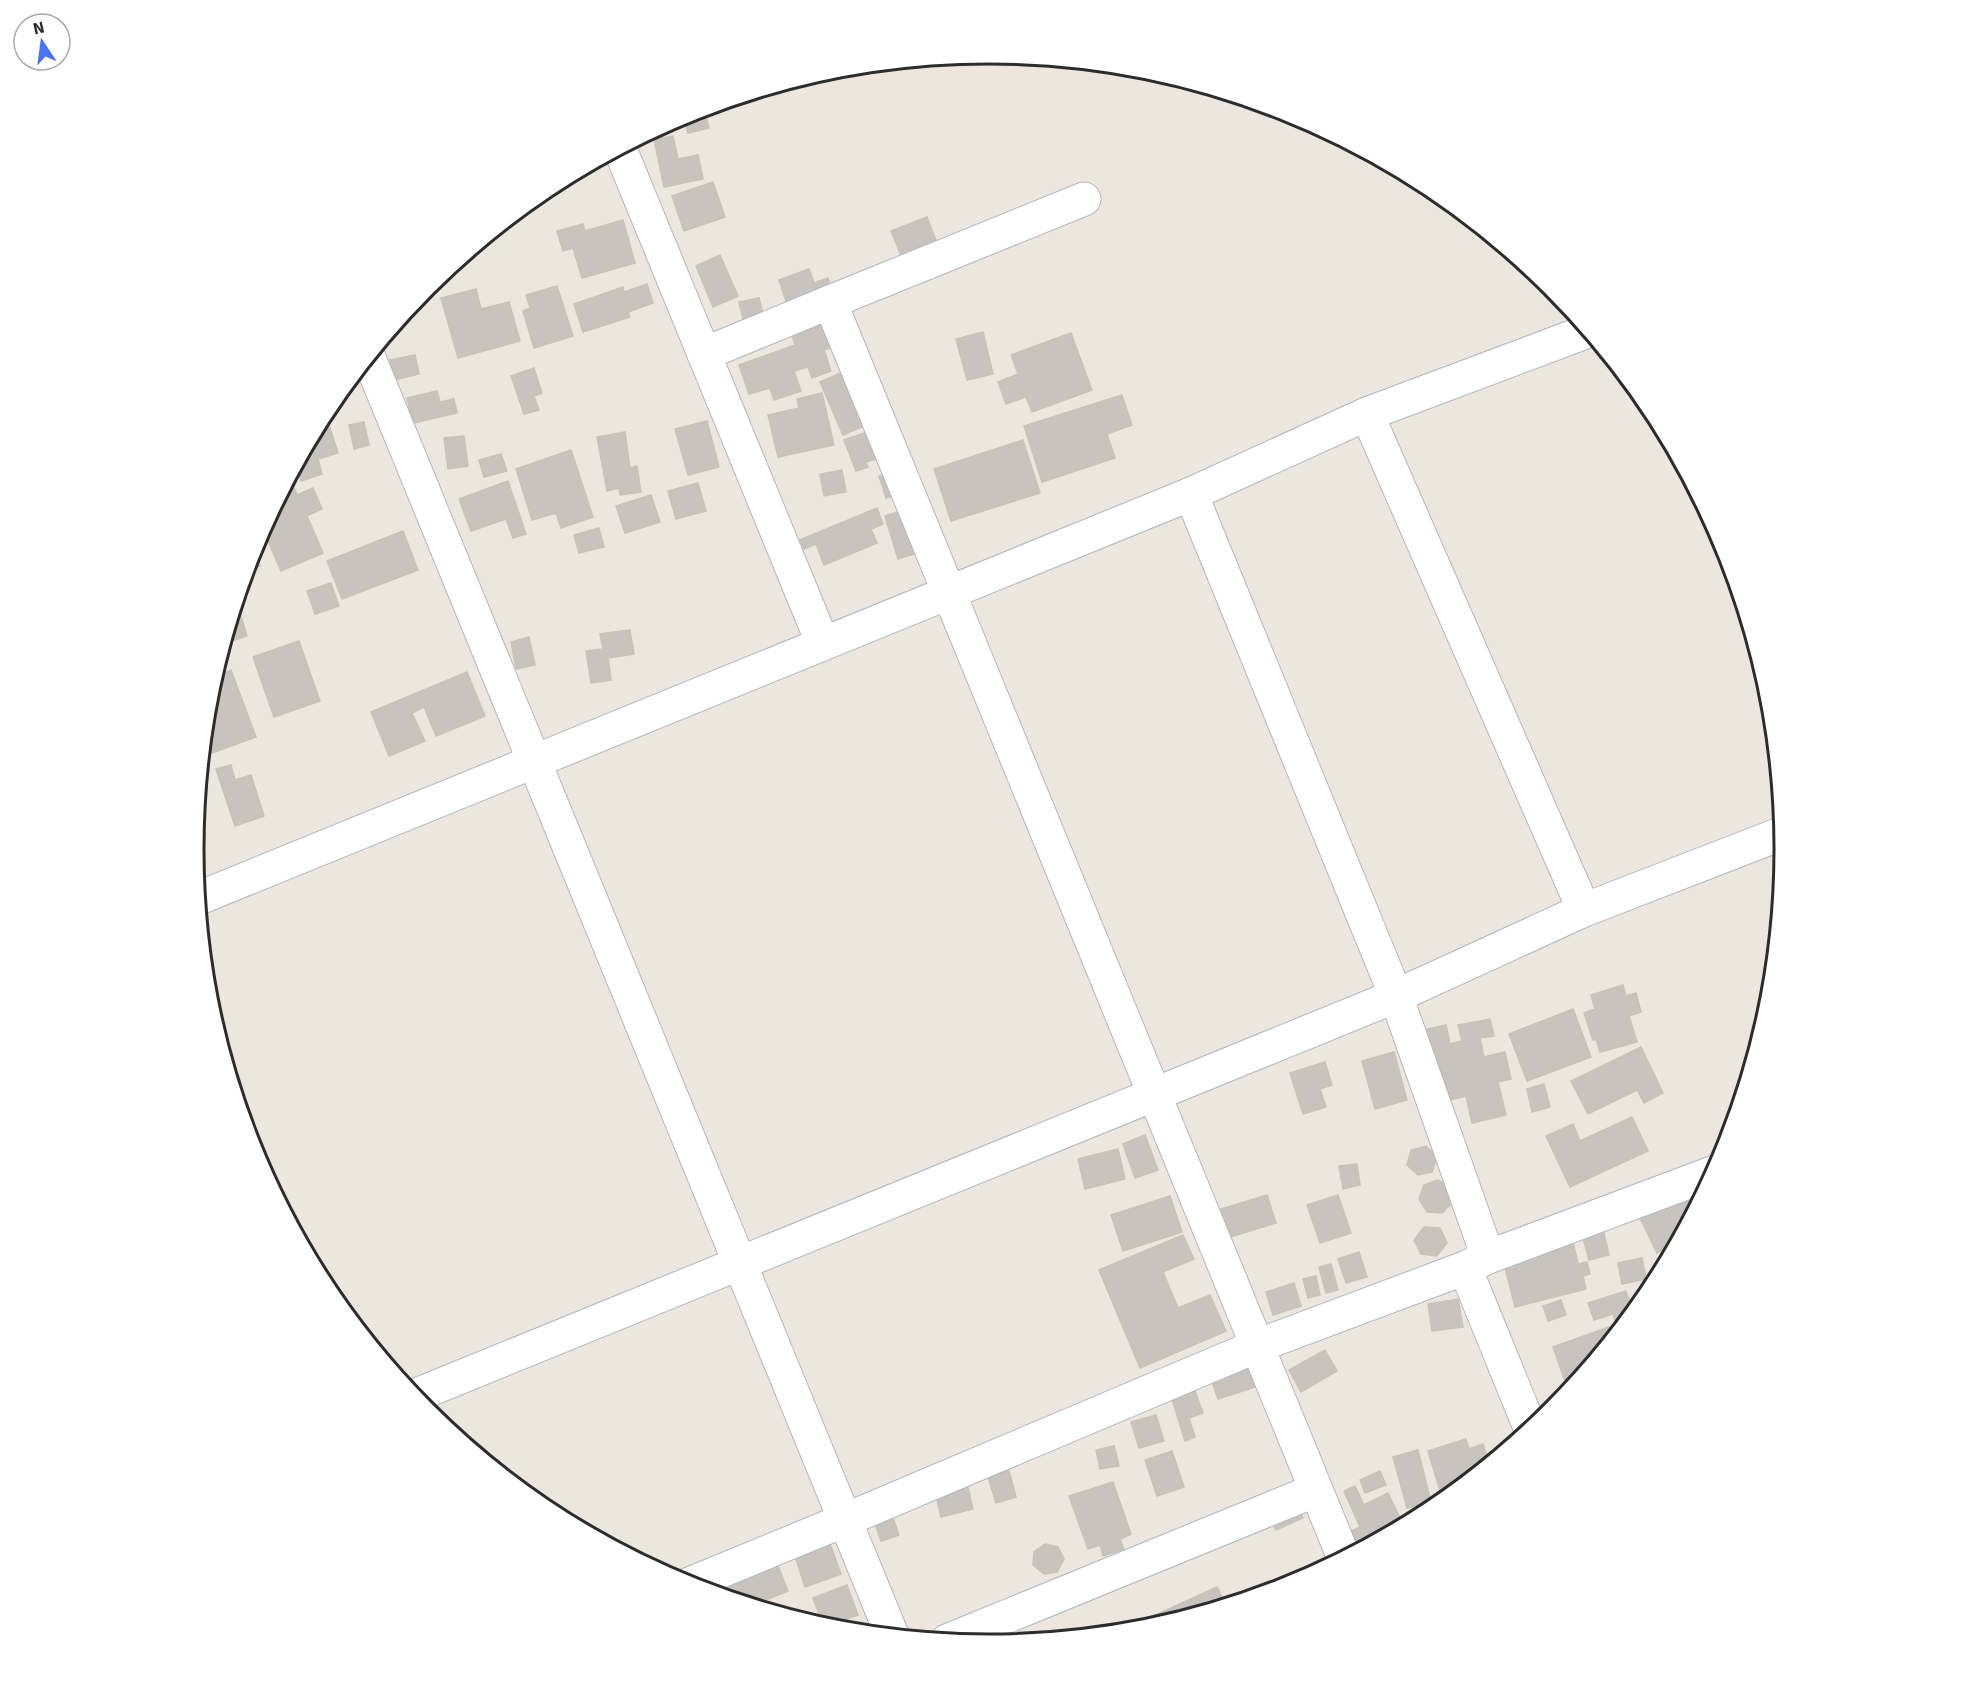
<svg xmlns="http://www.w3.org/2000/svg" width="1979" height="1699" font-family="Signika,sans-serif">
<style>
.building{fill:#c8c4bd;stroke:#c8c2b9;stroke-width:1.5}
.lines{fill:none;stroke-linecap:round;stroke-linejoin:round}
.minor-casing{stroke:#b2b6be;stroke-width:35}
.minor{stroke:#fff;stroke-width:33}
.rim{fill:none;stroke:#2c2c2c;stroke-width:3}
</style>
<rect width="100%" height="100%" fill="#ece6df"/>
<!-- building -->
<g class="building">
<path d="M 705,112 L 709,128 L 688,133 L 684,117 Z"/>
<path d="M 673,136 L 678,159 L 698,155 L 703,179 L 664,187 L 654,139 Z"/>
<path d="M 713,182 L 725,217 L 684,231 L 672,196 Z"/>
<path d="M 927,217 L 937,243 L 902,258 L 891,231 Z"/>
<path d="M 623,220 L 635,263 L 582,278 L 573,248 L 563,251 L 557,231 L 583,224 L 585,231 Z"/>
<path d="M 720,255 L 738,296 L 713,307 L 696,266 Z"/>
<path d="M 809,269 L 814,283 L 828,278 L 832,292 L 788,307 L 779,280 Z"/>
<path d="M 647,284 L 653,303 L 628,312 L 630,317 L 583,332 L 574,304 L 623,287 L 624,292 Z"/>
<path d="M 557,286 L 573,336 L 534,348 L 523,311 L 530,308 L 526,295 Z"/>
<path d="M 476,289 L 481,309 L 509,302 L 520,341 L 458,358 L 441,298 Z"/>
<path d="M 759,298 L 764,319 L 744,323 L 739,302 Z"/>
<path d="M 837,320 L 833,347 L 824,350 L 831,371 L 812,378 L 808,367 L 794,371 L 801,391 L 774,400 L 770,388 L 749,394 L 739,365 L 795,345 L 792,335 Z"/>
<path d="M 983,332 L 993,374 L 967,380 L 956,339 Z"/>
<path d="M 1071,333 L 1092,390 L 1032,412 L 1026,397 L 1006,404 L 998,382 L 1018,374 L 1011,355 Z"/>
<path d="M 415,355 L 419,374 L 394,380 L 390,360 Z"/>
<path d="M 855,367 L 878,420 L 843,435 L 820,382 Z"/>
<path d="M 534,368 L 542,393 L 534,396 L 539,410 L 524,414 L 511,376 Z"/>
<path d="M 437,391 L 440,402 L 454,399 L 457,413 L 413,423 L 407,398 Z"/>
<path d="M 822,393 L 834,445 L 778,457 L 768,415 L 799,408 L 797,399 Z"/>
<path d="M 1122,395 L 1132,425 L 1107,434 L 1115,458 L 1042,482 L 1024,426 Z"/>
<path d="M 707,421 L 719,467 L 688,475 L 675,429 Z"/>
<path d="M 364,422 L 369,445 L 354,449 L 349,425 Z"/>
<path d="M 329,425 L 338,453 L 318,459 L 322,474 L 301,481 L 298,469 L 295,470 L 317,428 Z"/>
<path d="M 884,426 L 883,457 L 866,462 L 868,467 L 856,471 L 844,440 Z"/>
<path d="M 625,432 L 630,468 L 637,466 L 641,492 L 620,495 L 619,488 L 607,491 L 597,437 Z"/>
<path d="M 464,436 L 468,466 L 448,469 L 444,438 Z"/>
<path d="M 1023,440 L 1040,493 L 951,521 L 934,469 Z"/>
<path d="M 571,450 L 593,517 L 561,528 L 556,513 L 532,520 L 516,469 Z"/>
<path d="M 501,454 L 507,471 L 484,477 L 479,460 Z"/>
<path d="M 903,469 L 910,490 L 886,498 L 879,476 Z"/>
<path d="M 842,470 L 846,492 L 824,496 L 820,474 Z"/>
<path d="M 291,481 L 297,495 L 313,488 L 322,509 L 307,516 L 323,553 L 281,571 L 263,529 L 288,483 Z"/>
<path d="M 508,481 L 526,534 L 513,538 L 506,519 L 471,531 L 459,499 Z"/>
<path d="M 698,483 L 706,511 L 676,519 L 668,491 Z"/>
<path d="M 651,495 L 660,522 L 625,533 L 616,506 Z"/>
<path d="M 914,507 L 927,550 L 898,559 L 885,516 Z"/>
<path d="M 877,508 L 883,524 L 871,529 L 877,543 L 824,565 L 816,544 L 804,549 L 800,540 Z"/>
<path d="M 599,528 L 604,547 L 579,553 L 574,535 Z"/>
<path d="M 403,531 L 418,570 L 342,599 L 327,561 Z"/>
<path d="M 253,549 L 260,566 L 247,571 Z"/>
<path d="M 331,583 L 339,606 L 315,614 L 307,591 Z"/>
<path d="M 237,603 L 247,636 L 225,643 Z"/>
<path d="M 630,630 L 634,654 L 608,658 L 611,680 L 591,683 L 586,651 L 603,649 L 600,634 Z"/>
<path d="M 529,637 L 535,665 L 516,669 L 511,642 Z"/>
<path d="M 299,641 L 320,701 L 274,717 L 253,657 Z"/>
<path d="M 231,670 L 256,737 L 204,756 L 209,694 L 215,677 Z"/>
<path d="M 467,672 L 485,716 L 436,736 L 424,707 L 412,713 L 425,741 L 389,756 L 371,712 Z"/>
<path d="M 231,765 L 235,780 L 251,775 L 264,816 L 235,826 L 216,769 Z"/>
<path d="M 1623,985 L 1626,996 L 1636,993 L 1641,1012 L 1629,1016 L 1637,1042 L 1600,1052 L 1596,1039 L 1593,1040 L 1584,1013 L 1595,1009 L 1591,995 Z"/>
<path d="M 1573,1009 L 1591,1057 L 1527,1081 L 1509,1034 Z"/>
<path d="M 1490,1019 L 1494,1036 L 1480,1038 L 1484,1057 L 1505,1052 L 1511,1079 L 1498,1082 L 1506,1115 L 1472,1123 L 1466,1096 L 1445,1101 L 1419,1031 L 1446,1025 L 1450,1044 L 1462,1041 L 1458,1025 Z"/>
<path d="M 1641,1047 L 1663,1093 L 1644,1103 L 1637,1090 L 1588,1114 L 1571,1081 Z"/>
<path d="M 1394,1052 L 1407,1100 L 1375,1109 L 1362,1061 Z"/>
<path d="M 1325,1062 L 1332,1085 L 1320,1089 L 1326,1107 L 1303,1114 L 1290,1073 Z"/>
<path d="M 1544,1084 L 1550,1107 L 1532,1112 L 1527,1089 Z"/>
<path d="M 1632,1117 L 1648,1151 L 1570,1187 L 1546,1136 L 1573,1124 L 1580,1141 Z"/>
<path d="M 1145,1135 L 1158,1170 L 1135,1178 L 1123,1144 Z"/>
<path d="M 1426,1146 L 1437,1157 L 1432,1172 L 1418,1175 L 1407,1165 L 1411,1150 Z"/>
<path d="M 1118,1149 L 1125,1179 L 1085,1189 L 1078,1159 Z"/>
<path d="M 1357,1164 L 1360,1185 L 1343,1189 L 1339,1166 Z"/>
<path d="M 1438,1180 L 1451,1188 L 1452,1203 L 1442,1213 L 1427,1212 L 1419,1199 L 1424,1185 Z"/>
<path d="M 1694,1189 L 1699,1201 L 1676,1244 L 1657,1253 L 1639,1216 Z"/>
<path d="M 1267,1195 L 1276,1223 L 1227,1238 L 1218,1210 Z"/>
<path d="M 1338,1195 L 1351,1233 L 1320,1243 L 1307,1205 Z"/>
<path d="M 1170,1196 L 1182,1232 L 1123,1251 L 1111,1215 Z"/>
<path d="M 1424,1227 L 1440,1228 L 1447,1243 L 1437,1256 L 1421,1254 L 1414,1240 Z"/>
<path d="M 1604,1233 L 1609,1255 L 1589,1260 L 1583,1238 Z"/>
<path d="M 1183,1235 L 1194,1259 L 1163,1272 L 1178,1308 L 1210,1295 L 1226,1331 L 1140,1368 L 1099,1270 Z"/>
<path d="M 1573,1242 L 1578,1264 L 1587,1262 L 1590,1274 L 1583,1276 L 1586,1289 L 1515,1307 L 1503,1260 Z"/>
<path d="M 1359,1252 L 1367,1277 L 1346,1283 L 1338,1259 Z"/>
<path d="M 1642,1258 L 1646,1279 L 1622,1284 L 1618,1263 Z"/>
<path d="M 1331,1264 L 1338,1290 L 1326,1293 L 1319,1267 Z"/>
<path d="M 1316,1276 L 1320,1295 L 1308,1298 L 1303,1279 Z"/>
<path d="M 1294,1283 L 1301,1306 L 1273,1315 L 1266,1292 Z"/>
<path d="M 1652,1290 L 1651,1292 L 1638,1307 L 1635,1296 Z"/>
<path d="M 1626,1291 L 1633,1313 L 1618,1331 L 1613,1314 L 1594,1320 L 1588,1303 Z"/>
<path d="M 1458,1299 L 1463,1327 L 1432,1331 L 1428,1304 Z"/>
<path d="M 1561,1300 L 1566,1315 L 1548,1321 L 1543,1306 Z"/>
<path d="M 1609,1327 L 1613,1338 L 1579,1379 L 1566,1384 L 1553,1347 Z"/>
<path d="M 1325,1350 L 1337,1371 L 1301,1392 L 1289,1370 Z"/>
<path d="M 1248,1366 L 1255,1387 L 1218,1399 L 1211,1379 Z"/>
<path d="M 1194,1388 L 1203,1413 L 1189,1418 L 1195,1437 L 1185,1441 L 1171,1396 Z"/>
<path d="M 1156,1415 L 1164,1441 L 1139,1448 L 1131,1422 Z"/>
<path d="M 1466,1439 L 1469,1449 L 1483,1444 L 1489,1464 L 1452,1494 L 1442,1497 L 1428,1451 Z"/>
<path d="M 1114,1446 L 1119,1466 L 1100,1469 L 1096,1450 Z"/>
<path d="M 1418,1450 L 1431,1502 L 1407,1508 L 1393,1457 Z"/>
<path d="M 1172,1451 L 1184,1487 L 1157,1496 L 1145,1460 Z"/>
<path d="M 1009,1471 L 1016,1497 L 996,1503 L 988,1477 Z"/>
<path d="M 1380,1471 L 1386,1485 L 1365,1493 L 1360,1480 Z"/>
<path d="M 1113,1482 L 1131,1534 L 1120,1539 L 1124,1549 L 1103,1556 L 1100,1545 L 1088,1549 L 1069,1496 Z"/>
<path d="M 1355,1486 L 1364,1505 L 1388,1493 L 1404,1526 L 1358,1550 L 1349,1532 L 1360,1527 L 1344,1491 Z"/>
<path d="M 968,1488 L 973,1509 L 941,1517 L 936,1495 Z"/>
<path d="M 1297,1506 L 1303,1518 L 1276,1530 L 1270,1518 Z"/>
<path d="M 892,1515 L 899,1535 L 881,1541 L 874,1521 Z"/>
<path d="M 829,1541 L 841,1574 L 805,1587 L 794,1553 Z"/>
<path d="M 1045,1544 L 1058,1547 L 1064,1559 L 1057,1572 L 1044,1574 L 1033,1565 L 1034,1552 Z"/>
<path d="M 777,1563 L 788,1591 L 753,1605 L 729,1598 L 723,1584 Z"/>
<path d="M 1320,1566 L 1321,1570 L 1305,1579 L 1302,1571 Z"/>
<path d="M 847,1585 L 858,1615 L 824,1627 L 813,1598 Z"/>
<path d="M 1217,1587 L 1226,1605 L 1141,1630 L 1138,1623 Z"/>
<path d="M 854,1622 L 857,1632 L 832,1629 Z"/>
<path d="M 1009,1623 L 1014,1643 L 989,1645 L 973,1643 Z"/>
</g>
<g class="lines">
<!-- minor casing -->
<g class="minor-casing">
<g id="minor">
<path d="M 620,149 L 823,644"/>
<path d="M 830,302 L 1084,199"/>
<path d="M 704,354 L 830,302 L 1344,1558"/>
<path d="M 369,358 L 892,1635"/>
<path d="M 1367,414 L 1584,910"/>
<path d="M 1191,494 L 1396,996 L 1488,1257"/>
<path d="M 199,898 L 1191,494 L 1367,414 L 1588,331"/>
<path d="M 1465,1268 L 1531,1430"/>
<path d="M 414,1396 L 1396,996 L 1584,910 L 1783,833"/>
<path d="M 687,1585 L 845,1520 L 1257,1346 L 1465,1268 L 1488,1257 L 1715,1172"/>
<path d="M 947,1641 L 1316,1490"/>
</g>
</g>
<!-- minor -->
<use href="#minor" class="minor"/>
</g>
<!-- crop -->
<path d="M0 0H1979V1699H0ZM204 849a785 785 0 1 1 1570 0a785 785 0 1 1-1570 0Z" fill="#fff" fill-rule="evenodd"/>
<path class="rim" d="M204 849a785 785 0 1 1 1570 0a785 785 0 1 1-1570 0Z"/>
<!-- north arrow -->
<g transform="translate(42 42) rotate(347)"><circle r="28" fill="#ffffff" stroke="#ababab" stroke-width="1.5"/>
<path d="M0-4.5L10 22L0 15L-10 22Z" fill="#4a74ee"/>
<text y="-9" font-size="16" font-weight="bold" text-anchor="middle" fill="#2c2c2c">N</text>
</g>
</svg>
